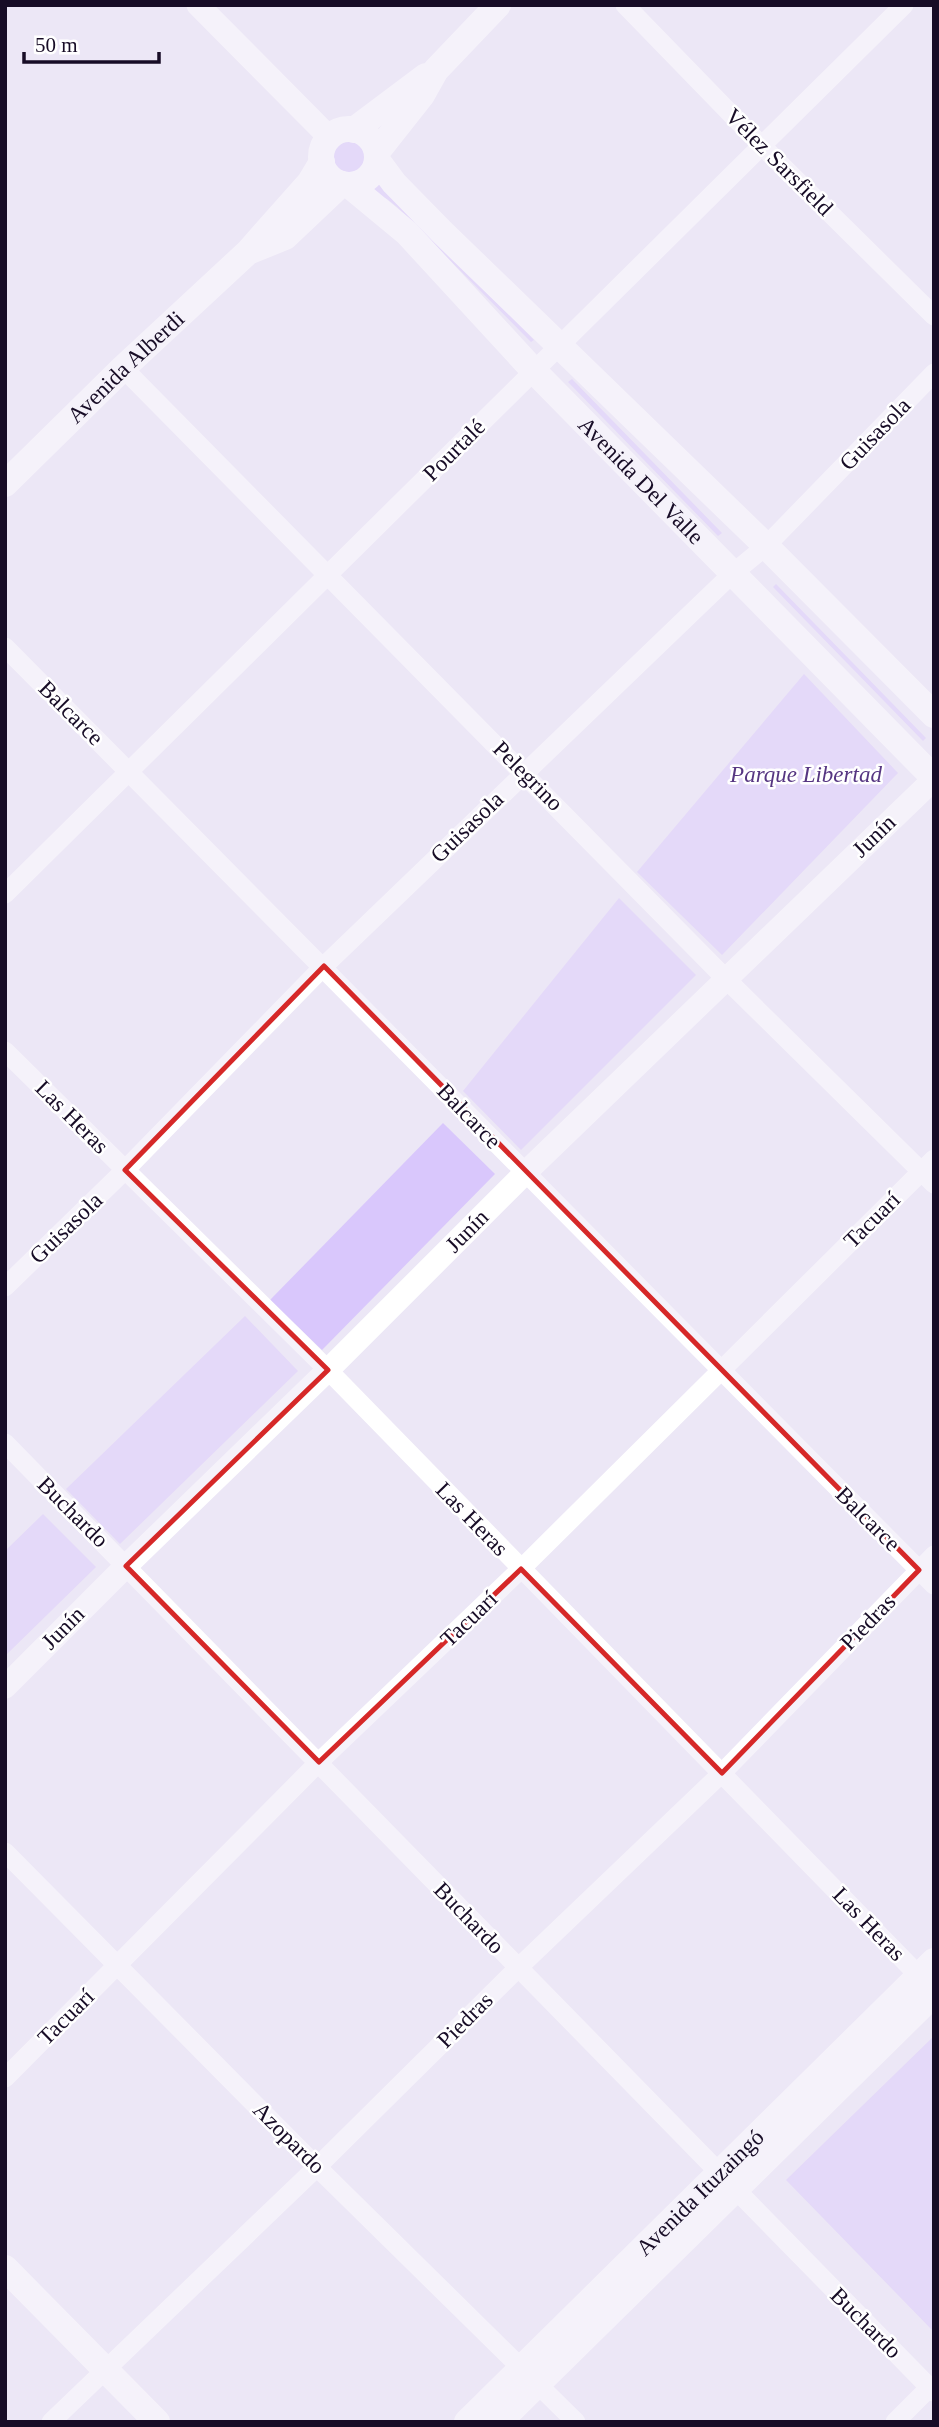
<svg xmlns="http://www.w3.org/2000/svg" width="939" height="2427" font-family="'Times New Roman',serif">
<style>
.green{fill:#d9c7fc}
.lines{fill:none;stroke-linecap:round;stroke-linejoin:round}
.minor{stroke:#fff;stroke-width:19}
.tertiary{stroke:#fff;stroke-width:23}
.secondary{stroke:#fff;stroke-width:26}
.marked{fill:none;stroke:#d62828;stroke-width:5;stroke-linejoin:round}
.labels{text-anchor:middle;dominant-baseline:central;stroke-width:5;stroke-linejoin:round;paint-order:stroke}
.street-label{font-size:23px;fill:#170c26;stroke:#fff}
.park-label{font-size:23px;font-style:italic;fill:#563682;stroke:#fff}
</style>
<rect width="100%" height="100%" fill="#ece7f6"/>
<!-- green -->
<g class="green">
<circle cx="350" cy="156" r="17"/>
<path d="M 386,176 L 400,205 L 534,340 L 531,342 L 397,207 L 387,199 L 370,192 Z"/>
<path d="M 572,379 L 722,533 L 718,536 L 568,382 Z"/>
<path d="M 776,584 L 926,738 L 923,741 L 773,587 Z"/>
<path d="M 804,674 L 898,773 L 722,955 L 637,872 Z"/>
<path d="M 619,898 L 696,975 L 521,1150 L 463,1091 Z"/>
<path d="M 443,1123 L 495,1174 L 322,1350 L 270,1300 Z"/>
<path d="M 245,1316 L 298,1371 L 120,1544 L 66,1489 Z"/>
<path d="M 43,1514 L 96,1567 L 5,1656 L 5,1551 Z"/>
<path d="M 934,2036 L 934,2332 L 786,2180 Z"/>
</g>
<g class="lines">
<!-- minor -->
<g class="minor">
<path d="M 625,5 L 761,145 L 934,316"/>
<path d="M 123,368 L 726,979 L 934,1184"/>
<path d="M 5,647 C 316,959 624,1273 934,1585"/>
<path d="M 5,894 L 904,5"/>
<path d="M 5,1051 L 328,1370 L 927,1984"/>
<path d="M 5,1287 L 125,1170 L 324,966 L 732,574 L 766,546 L 934,373"/>
<path d="M 5,1443 L 934,2392"/>
<path d="M 5,1852 L 317,2167 L 576,2422"/>
<path d="M 5,2078 L 319,1762 L 521,1569 L 934,1159"/>
<path d="M 51,2422 L 317,2167 L 518,1968 L 722,1773 L 934,1555"/>
<path d="M 895,2422 L 930,2387"/>
</g>
<!-- tertiary -->
<g class="tertiary">
<path d="M 198,5 L 330,138"/>
<path d="M 5,1687 L 126,1566 L 328,1370 L 525,1173 L 934,779"/>
</g>
<!-- secondary -->
<g class="secondary">
<circle cx="349" cy="157" r="28"/>
<path d="M 354,130 L 426,76"/>
<path d="M 377,152 L 422,95 L 436,70 L 498,5"/>
<path d="M 377,160 L 394,183 L 442,232 L 766,546 L 934,715"/>
<path id="s1" d="M 349,185 L 407,233 L 534,371 L 934,778"/>
<path d="M 253,250 L 285,237 L 341,184"/>
<path id="s2" d="M 5,484 L 123,368 L 248,252 L 310,182 L 322,162"/>
<path d="M 5,2268 L 157,2422"/>
<path id="s3" d="M 467,2422 L 934,1961"/>
<path d="M 499,2422 L 934,1994"/>
</g>
</g>
<!-- marked area -->
<path d="M0 0H939V2427H0ZM 324,966 L 919,1570 L 722,1773 L 521,1569 L 319,1762 L 126,1566 L 328,1370 L 125,1170 Z" fill="#ece7f6" fill-opacity=".55" fill-rule="evenodd"/>
<path class="marked" d="M 324,966 L 919,1570 L 722,1773 L 521,1569 L 319,1762 L 126,1566 L 328,1370 L 125,1170 Z"/>
<g class="labels">
<!-- street labels -->
<g class="street-label">
<text transform="translate(779 162) rotate(45)">Vélez Sarsfield</text>
<text stroke="none"><textPath href="#s2" startOffset="168">Avenida Alberdi</textPath></text>
<text transform="translate(875 434) rotate(-46)">Guisasola</text>
<text transform="translate(454 450) rotate(-45)">Pourtalé</text>
<text stroke="none"><textPath href="#s1" startOffset="416">Avenida Del Valle</textPath></text>
<text transform="translate(71 713) rotate(45)">Balcarce</text>
<text transform="translate(528 776) rotate(45)">Pelegrino</text>
<text transform="translate(467 827) rotate(-44)">Guisasola</text>
<text transform="translate(874 836) rotate(-44)">Junín</text>
<text transform="translate(469 1116) rotate(46)">Balcarce</text>
<text transform="translate(72 1117) rotate(45)">Las Heras</text>
<text transform="translate(872 1220) rotate(-45)">Tacuarí</text>
<text transform="translate(66 1228) rotate(-44)">Guisasola</text>
<text transform="translate(467 1231) rotate(-45)">Junín</text>
<text transform="translate(73 1512) rotate(45)">Buchardo</text>
<text transform="translate(472 1519) rotate(46)">Las Heras</text>
<text transform="translate(868 1519) rotate(45)">Balcarce</text>
<text transform="translate(469 1619) rotate(-44)">Tacuarí</text>
<text transform="translate(868 1622) rotate(-46)">Piedras</text>
<text transform="translate(63 1628) rotate(-45)">Junín</text>
<text transform="translate(469 1918) rotate(46)">Buchardo</text>
<text transform="translate(869 1924) rotate(46)">Las Heras</text>
<text transform="translate(66 2017) rotate(-45)">Tacuarí</text>
<text transform="translate(465 2020) rotate(-45)">Piedras</text>
<text transform="translate(289 2138) rotate(45)">Azopardo</text>
<text stroke="none"><textPath href="#s3" startOffset="327">Avenida Ituzaingó</textPath></text>
<text transform="translate(866 2323) rotate(45)">Buchardo</text>
</g>
<!-- park labels -->
<g class="park-label">
<text x="806" y="774">Parque Libertad</text>
</g>
</g>
<!-- border -->
<rect width="939" height="2427" fill="none" stroke="#170c26" stroke-width="14"/>
<!-- scale -->
<path d="M24 52v10h135v-10" fill="none" stroke="#170c26" stroke-width="3.5"/>
<text x="35" y="52" font-size="21" fill="#170c26" stroke="#ffffff" stroke-width="5" paint-order="stroke">50 m</text>
</svg>
